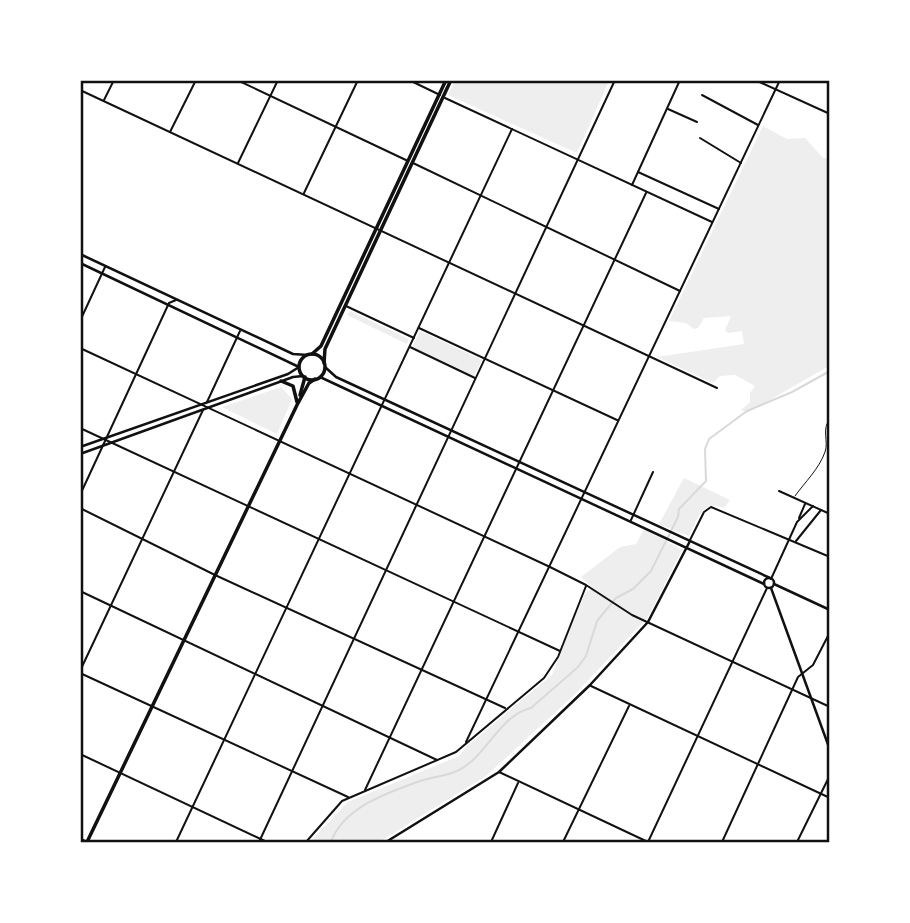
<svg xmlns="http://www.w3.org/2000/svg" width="910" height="923" font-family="Jost,sans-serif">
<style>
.green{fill:#eee}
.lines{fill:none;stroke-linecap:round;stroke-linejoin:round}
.stream{stroke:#d9d9d9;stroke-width:2}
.service{stroke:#111;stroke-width:1}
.minor{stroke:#111;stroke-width:2}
.secondary{stroke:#111;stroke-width:2.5}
.primary{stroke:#111;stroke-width:3.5}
.neatline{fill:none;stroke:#111;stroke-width:2.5}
</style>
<rect width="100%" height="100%" fill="#fff"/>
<!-- green -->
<g class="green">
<path d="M 455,81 L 455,80 L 609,81 L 577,153 L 448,95 Z"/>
<path d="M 763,126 L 787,139 L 805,138 L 823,158 L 829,158 L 829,366 L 747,413 L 741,410 L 750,402 L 750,393 L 755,386 L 735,375 L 720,376 L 713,383 L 657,357 L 744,344 L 742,331 L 728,333 L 725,330 L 731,316 L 704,318 L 698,328 L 694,329 L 686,323 L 669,321 Z"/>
<path d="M 350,311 L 409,339 L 407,344 L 347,315 Z"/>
<path d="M 420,331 L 482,360 L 474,376 L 412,347 Z"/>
<path d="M 281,387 L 292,399 L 277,434 L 222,407 Z"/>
<path d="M 684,478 L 730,500 L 724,508 C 702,499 697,520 689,536 L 659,524 Z"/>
<path d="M 644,529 L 682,550 L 648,617 L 573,696 L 486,776 L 379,842 L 310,842 L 348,802 L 459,756 L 467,746 L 552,675 L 585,593 L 593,588 L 581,577 L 620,547 L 636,544 Z"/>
</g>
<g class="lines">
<!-- stream -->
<path class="stream" d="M 331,842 C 343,808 386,793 420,781 C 432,777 446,776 457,771 C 487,757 498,716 531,708 L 578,667 L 586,656 L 597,621 L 616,598 L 633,589 L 651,571 L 678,517 L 679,509 L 706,481 L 705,449 L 709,439 L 747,411 L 792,392 L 830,371"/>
<!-- service -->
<path class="service" d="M 795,496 C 805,482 819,469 825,452 C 829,441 821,429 830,419"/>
<!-- minor -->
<g class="minor">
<path d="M 237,80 L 408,161"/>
<path d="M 409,80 L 440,95"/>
<path d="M 755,80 L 830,114"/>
<path d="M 80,90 L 717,388"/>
<path d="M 702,95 L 758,125"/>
<path d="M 445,98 L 712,222"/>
<path d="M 104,100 L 114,80"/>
<path d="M 668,109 L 697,122"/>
<path d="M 170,132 L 196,80"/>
<path d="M 700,138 L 741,163"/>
<path d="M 238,163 L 278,80"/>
<path d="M 413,163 L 680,291"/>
<path d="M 638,172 L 719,209"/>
<path d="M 632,185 L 680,80"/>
<path d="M 304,193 L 358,80"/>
<path d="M 346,306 L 414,338"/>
<path d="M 80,321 L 105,267"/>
<path d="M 419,328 L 617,420"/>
<path d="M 410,347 L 475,378"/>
<path d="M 80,348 L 550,567 L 586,585 L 632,615 L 830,707"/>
<path d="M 207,402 L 240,331"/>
<path d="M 80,428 L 560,651"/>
<path d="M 779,491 L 830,514"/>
<path d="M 80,495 L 169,303 L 176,300"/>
<path d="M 80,508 L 215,575 L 505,708"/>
<path d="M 799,518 L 805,504"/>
<path d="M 631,520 L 653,472"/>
<path d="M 690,540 L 704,512 L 711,507 L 830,557"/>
<path d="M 796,541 L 821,510"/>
<path d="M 771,579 L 797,522 L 813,506"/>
<path d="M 80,591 L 437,760"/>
<path d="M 80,671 L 203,410"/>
<path d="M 80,673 L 348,797"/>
<path d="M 591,686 L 830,798"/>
<path d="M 466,742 L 780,80"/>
<path d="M 80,754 L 267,842"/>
<path d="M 499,772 L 648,842 L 767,588"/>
<path d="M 365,790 L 646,193"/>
<path d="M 176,842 L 512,129"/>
<path d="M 259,842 L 615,80"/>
<path d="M 306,842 L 342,801 L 456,752 L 544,678 L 558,657 L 586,586"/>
<path d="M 491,842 L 518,783"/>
<path d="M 563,842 L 629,706"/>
<path d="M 722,842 L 798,677 L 813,665 L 830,632"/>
<path d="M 797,842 L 830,775"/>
</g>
<!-- secondary -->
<g class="secondary">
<path d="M 80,254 L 293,354 L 308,355"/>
<path d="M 80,263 L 299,367"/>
<path d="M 325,367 L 336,377 L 770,578"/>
<path d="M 320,377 L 764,584"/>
<path d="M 80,447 L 288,374 L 299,367"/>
<path d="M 80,454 L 293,377 L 303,376"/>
<circle cx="769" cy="583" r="5"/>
<path d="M 774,584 L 830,610"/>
<path d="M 771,588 L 830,750"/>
<path d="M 80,839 L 87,842"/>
<path d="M 386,842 L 499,772 L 590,685 L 648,622 L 690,541"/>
</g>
<!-- primary -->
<g class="primary">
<path d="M 312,354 L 321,346 L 446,80"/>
<circle cx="312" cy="367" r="13"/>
<path d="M 324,363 L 325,349 L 451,80"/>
<path d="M 281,381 L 293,386 L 297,402"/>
<path d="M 300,395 L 305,377"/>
<path d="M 87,842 L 297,405 L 309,383 L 315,379"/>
</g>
</g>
<!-- border -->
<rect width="910" height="923" fill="none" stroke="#ffffff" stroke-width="164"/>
<rect x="82" y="82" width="746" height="759" class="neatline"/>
</svg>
